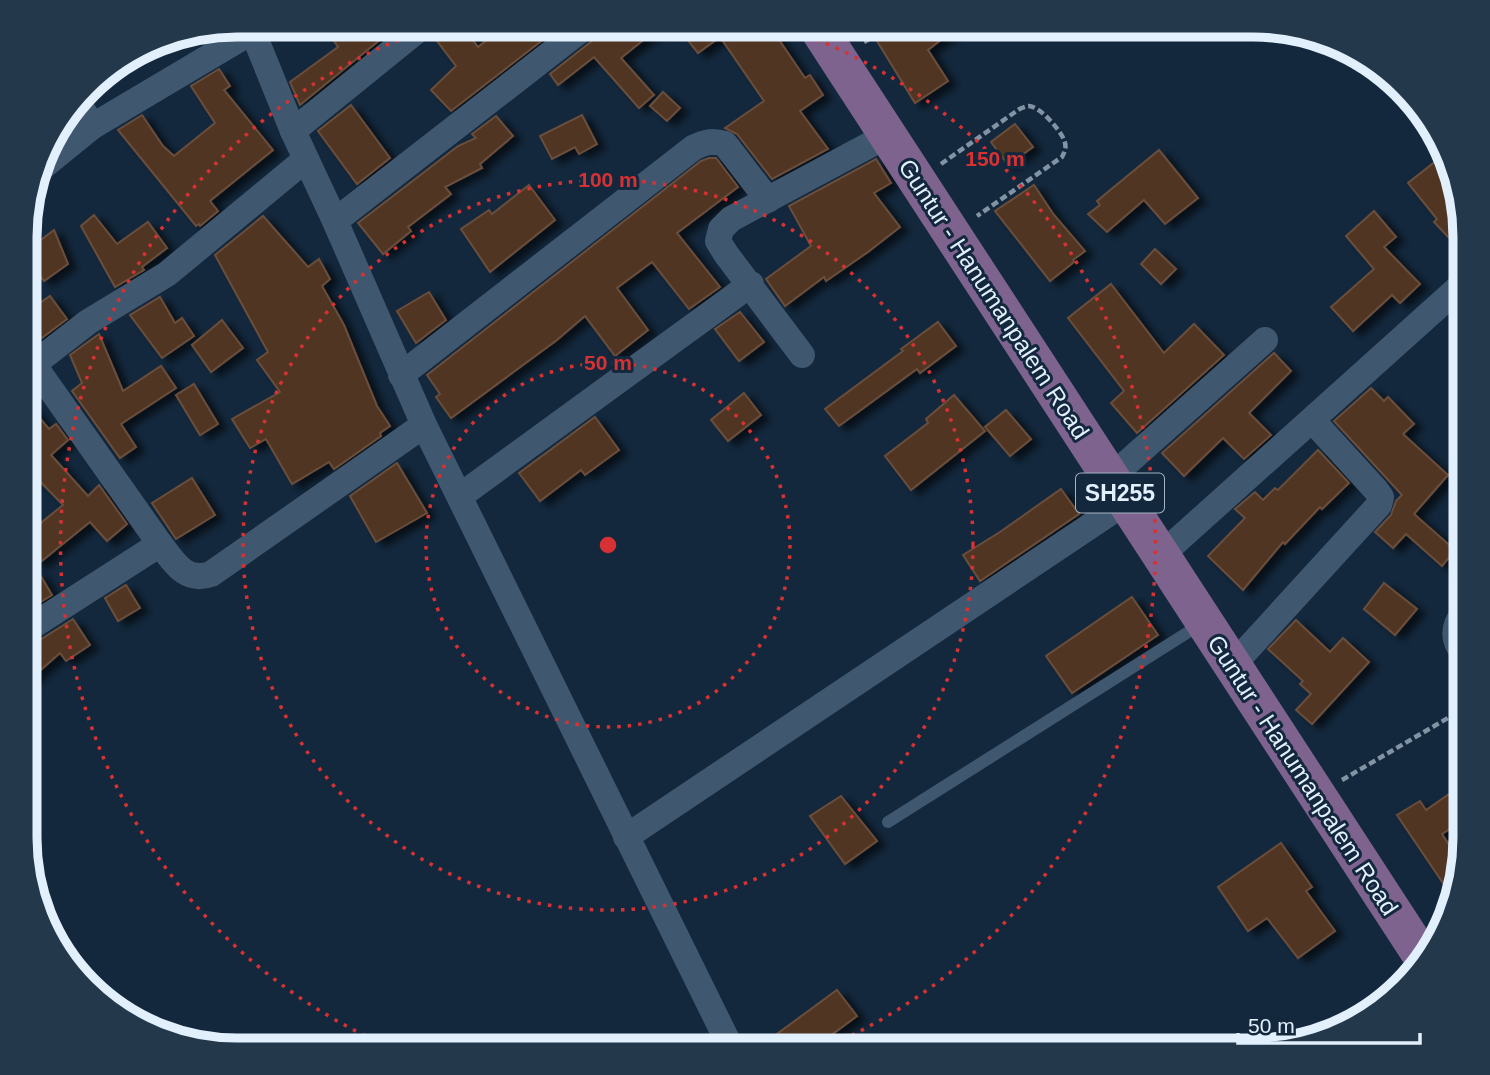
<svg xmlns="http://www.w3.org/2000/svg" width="1490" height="1075" font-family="Helvetica,sans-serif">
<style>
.building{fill:#4f3423;stroke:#6a4e3b;stroke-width:2;filter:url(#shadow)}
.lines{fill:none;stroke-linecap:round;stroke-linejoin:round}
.path{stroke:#8293a4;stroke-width:4.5;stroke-dasharray:7 3.5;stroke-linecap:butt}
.service{stroke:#40586f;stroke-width:12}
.minor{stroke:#40586f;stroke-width:26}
.primary{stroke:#7e638f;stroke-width:38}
.ring{fill:none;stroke:#d73233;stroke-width:3.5;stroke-dasharray:3.5 7}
.labels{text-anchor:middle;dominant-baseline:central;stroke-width:6;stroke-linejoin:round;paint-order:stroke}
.shield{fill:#13283d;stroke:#a4b3c3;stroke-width:2}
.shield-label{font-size:23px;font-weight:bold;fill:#e2effd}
.street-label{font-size:24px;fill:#e2effd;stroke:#13283d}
.rim{fill:none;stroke:#e2effd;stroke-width:9}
.centre{fill:#d73233;stroke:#13283d;stroke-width:3.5}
.ring-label{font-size:21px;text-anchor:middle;font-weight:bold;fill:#d73233;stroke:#13283d;stroke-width:6;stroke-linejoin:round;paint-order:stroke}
</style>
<defs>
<filter id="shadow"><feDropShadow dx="8" dy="4.5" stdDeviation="3.5" flood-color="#0009"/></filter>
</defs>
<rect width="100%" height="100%" fill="#13283d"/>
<!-- building -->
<g class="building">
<path d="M 323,25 L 368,25 L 381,39 L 300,105 L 290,82 L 338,47 Z"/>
<path d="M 444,25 L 462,25 L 478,47 L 506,25 L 562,25 L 451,111 L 431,90 L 456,66 L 434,37 Z"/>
<path d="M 602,25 L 662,25 L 621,58 L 654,95 L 639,108 L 594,57 L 558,85 L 550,74 L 597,37 Z"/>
<path d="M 676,25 L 769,25 L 805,78 L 810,75 L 823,95 L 800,111 L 828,149 L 772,179 L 737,134 L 725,128 L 764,101 L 720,37 L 698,53 Z"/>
<path d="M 902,25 L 960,25 L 928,50 L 948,81 L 915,103 L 877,41 Z"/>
<path d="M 219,69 L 230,86 L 224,90 L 273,150 L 210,201 L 218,211 L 200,226 L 199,224 L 196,226 L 118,130 L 142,115 L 163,146 L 174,156 L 215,123 L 191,86 Z"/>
<path d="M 663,92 L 680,108 L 667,121 L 650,106 Z"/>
<path d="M 351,105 L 390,158 L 357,184 L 318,131 Z"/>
<path d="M 582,115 L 597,144 L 579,154 L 575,147 L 552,159 L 540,136 Z"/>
<path d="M 496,116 L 513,136 L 480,164 L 482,168 L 445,187 L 451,194 L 408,227 L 411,231 L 383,254 L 358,223 L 458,146 L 476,138 L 472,134 Z"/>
<path d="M 1015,124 L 1033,147 L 1008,165 L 991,142 Z"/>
<path d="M 1159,150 L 1198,198 L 1165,224 L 1144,200 L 1107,232 L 1088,214 L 1100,205 L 1097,201 Z"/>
<path d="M 709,158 L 716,158 L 738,187 L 677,233 L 720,287 L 689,309 L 652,262 L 617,288 L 648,330 L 615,356 L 585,316 L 557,340 L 451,418 L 436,397 L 440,394 L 427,375 L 701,161 Z"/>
<path d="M 876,159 L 891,183 L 874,193 L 900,227 L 868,252 L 826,281 L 824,277 L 785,306 L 766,279 L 811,246 L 789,206 Z"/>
<path d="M 1436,161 L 1455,185 L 1465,224 L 1465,228 L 1452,241 L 1434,222 L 1437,219 L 1408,183 Z"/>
<path d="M 529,185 L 555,220 L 490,272 L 461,229 L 489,210 L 492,214 Z"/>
<path d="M 1034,185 L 1054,215 L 1085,251 L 1073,260 L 1074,262 L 1050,281 L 995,211 Z"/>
<path d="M 1374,211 L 1396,237 L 1384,247 L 1420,284 L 1400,303 L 1392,295 L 1353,331 L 1331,307 L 1374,269 L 1346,236 Z"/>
<path d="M 94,215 L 117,244 L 148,222 L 167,248 L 142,267 L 144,270 L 115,287 L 81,226 Z"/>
<path d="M 263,216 L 308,267 L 319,259 L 330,279 L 322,286 L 344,325 L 377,406 L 390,426 L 380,433 L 381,436 L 334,469 L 329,462 L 292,484 L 266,439 L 250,448 L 232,419 L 280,392 L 257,360 L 268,352 L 215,255 Z"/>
<path d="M 54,230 L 68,264 L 44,281 L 26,257 L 26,251 Z"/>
<path d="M 1155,249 L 1176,269 L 1161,284 L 1141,264 Z"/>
<path d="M 1111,284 L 1164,353 L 1194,324 L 1224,355 L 1137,433 L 1111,403 L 1124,391 L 1068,318 Z"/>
<path d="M 429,292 L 446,320 L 416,343 L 397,311 Z"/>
<path d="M 50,296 L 67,319 L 39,340 L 26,324 L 26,313 Z"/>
<path d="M 160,297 L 175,323 L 182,318 L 194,336 L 162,358 L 130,315 Z"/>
<path d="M 740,312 L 764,342 L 739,361 L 715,329 Z"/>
<path d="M 222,320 L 243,348 L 211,372 L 192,345 Z"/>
<path d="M 938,322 L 956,346 L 920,373 L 917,369 L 839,426 L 825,409 L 903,351 L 901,349 Z"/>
<path d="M 99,334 L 123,391 L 161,366 L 176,388 L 121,424 L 136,447 L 120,458 L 72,391 L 82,383 L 70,355 Z"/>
<path d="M 1274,353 L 1291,371 L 1249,413 L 1271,435 L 1244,459 L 1223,438 L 1184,476 L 1162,453 Z"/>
<path d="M 194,384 L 218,424 L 200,435 L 176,395 Z"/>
<path d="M 1371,388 L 1384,401 L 1388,397 L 1414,424 L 1403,434 L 1448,475 L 1414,514 L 1455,550 L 1442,566 L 1406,534 L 1393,548 L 1375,532 L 1391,515 L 1396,501 L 1402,495 L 1334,421 Z"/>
<path d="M 744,393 L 761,415 L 728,441 L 711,420 Z"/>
<path d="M 954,395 L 985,431 L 911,490 L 885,456 L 928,423 L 926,419 Z"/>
<path d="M 26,402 L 49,429 L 56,424 L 68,440 L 51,455 L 88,496 L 99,485 L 127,524 L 107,541 L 90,522 L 38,564 L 26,549 L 26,535 L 63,505 L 26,467 Z"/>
<path d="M 1006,410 L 1031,439 L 1010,456 L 985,427 Z"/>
<path d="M 595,417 L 619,450 L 585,475 L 581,470 L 540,501 L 519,473 Z"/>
<path d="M 1318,450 L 1349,483 L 1322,509 L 1320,507 L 1285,544 L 1283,542 L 1243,590 L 1208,556 L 1245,518 L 1235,509 L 1255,492 L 1263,500 L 1275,488 L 1278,490 Z"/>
<path d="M 397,463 L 427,513 L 376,542 L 350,496 Z"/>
<path d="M 192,478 L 215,515 L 176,539 L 152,503 Z"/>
<path d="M 1061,489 L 1079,514 L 980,581 L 963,555 L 1000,532 Z"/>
<path d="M 39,573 L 52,595 L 26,611 L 26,581 Z"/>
<path d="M 1384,583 L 1417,609 L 1395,635 L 1364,609 Z"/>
<path d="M 126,585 L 140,608 L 118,621 L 105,598 Z"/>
<path d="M 1132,597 L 1158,635 L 1072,693 L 1046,656 Z"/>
<path d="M 73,619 L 90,645 L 66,661 L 60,653 L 26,683 L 26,646 L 35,643 Z"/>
<path d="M 1296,620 L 1330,652 L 1343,638 L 1369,662 L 1312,724 L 1296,710 L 1311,694 L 1300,684 L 1303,681 L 1268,649 Z"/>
<path d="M 1465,783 L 1465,819 L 1442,834 L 1462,865 L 1455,901 L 1397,815 L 1420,801 L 1426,810 Z"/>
<path d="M 841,796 L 877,841 L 845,864 L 810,816 Z"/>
<path d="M 1281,843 L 1312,887 L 1306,891 L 1335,931 L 1298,958 L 1267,918 L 1248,931 L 1218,887 Z"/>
<path d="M 837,990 L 857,1016 L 811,1050 L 755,1050 Z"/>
</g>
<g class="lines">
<!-- path -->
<g class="path">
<path d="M 864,42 L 894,25"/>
<path d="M 941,164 L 1018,110 C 1019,109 1027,106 1028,106 C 1039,105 1061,131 1064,140 C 1067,147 1065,151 1062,157 L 977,216"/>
<path d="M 1342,780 L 1465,708"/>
</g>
<!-- service -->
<path class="service" d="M 888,822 L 1201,624"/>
<!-- minor -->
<g class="minor">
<path d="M 250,25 L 293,131 L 335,221 L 424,425 L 732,1050"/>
<path d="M 77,102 L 93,126"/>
<path d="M 293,131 L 424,25"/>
<path d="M 40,169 L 93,126 L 253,31"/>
<path d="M 335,221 L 587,25"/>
<path d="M 26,354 L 160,544 C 174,562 185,583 211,574 L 424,425"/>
<path d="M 802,355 L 726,254 L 718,241 L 721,229 L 731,219 L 888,135"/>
<path d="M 26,370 L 88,322 L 167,274 L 306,159"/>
<path d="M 401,375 L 693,148 C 705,142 712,140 725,144 L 768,200"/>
<path d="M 1110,478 L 1265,340"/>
<path d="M 460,496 L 751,284"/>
<path d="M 1160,556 L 1465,282"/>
<path d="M 1465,610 C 1452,628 1452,639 1465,656"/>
<path d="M 26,630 L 160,544"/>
<path d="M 1232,666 L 1379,505 L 1381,497 L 1376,490 L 1312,420"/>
<path d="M 626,837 L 1126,502"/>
</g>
<!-- primary -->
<path class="primary" d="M 816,25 L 1425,961"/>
</g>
<!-- distance rings -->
<g class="ring">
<circle cx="608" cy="545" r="182"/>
<circle cx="608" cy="545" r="365"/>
<path d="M394 1049A547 547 0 0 1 439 25M777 25A547 547 0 0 1 822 1049"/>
</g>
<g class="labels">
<!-- shield labels -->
<rect class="shield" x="1076" y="473.5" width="88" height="39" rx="5"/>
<g class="shield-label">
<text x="1120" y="493">SH255</text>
</g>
<!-- street labels -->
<g class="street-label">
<text transform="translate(994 299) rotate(57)">Guntur - Hanumanpalem Road</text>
<text transform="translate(1303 775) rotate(57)">Guntur - Hanumanpalem Road</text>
</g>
</g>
<!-- crop -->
<path d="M0 0H1490V1075H0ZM237 37H1253A200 200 0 0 1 1453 237V838A200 200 0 0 1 1253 1038H237A200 200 0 0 1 37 838V237A200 200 0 0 1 237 37Z" fill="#24384c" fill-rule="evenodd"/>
<path class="rim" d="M237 37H1253A200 200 0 0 1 1453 237V838A200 200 0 0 1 1253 1038H237A200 200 0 0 1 37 838V237A200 200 0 0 1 237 37Z"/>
<circle cx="608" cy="545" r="10" class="centre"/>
<g class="ring-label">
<text x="995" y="166">150 m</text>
<text x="608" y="187">100 m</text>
<text x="608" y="370">50 m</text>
</g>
<!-- scale -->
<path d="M1238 1033v10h182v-10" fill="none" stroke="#e2effd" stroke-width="3.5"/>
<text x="1248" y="1033" font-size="21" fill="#e2effd" stroke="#13283d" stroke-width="5" paint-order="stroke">50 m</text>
</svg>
